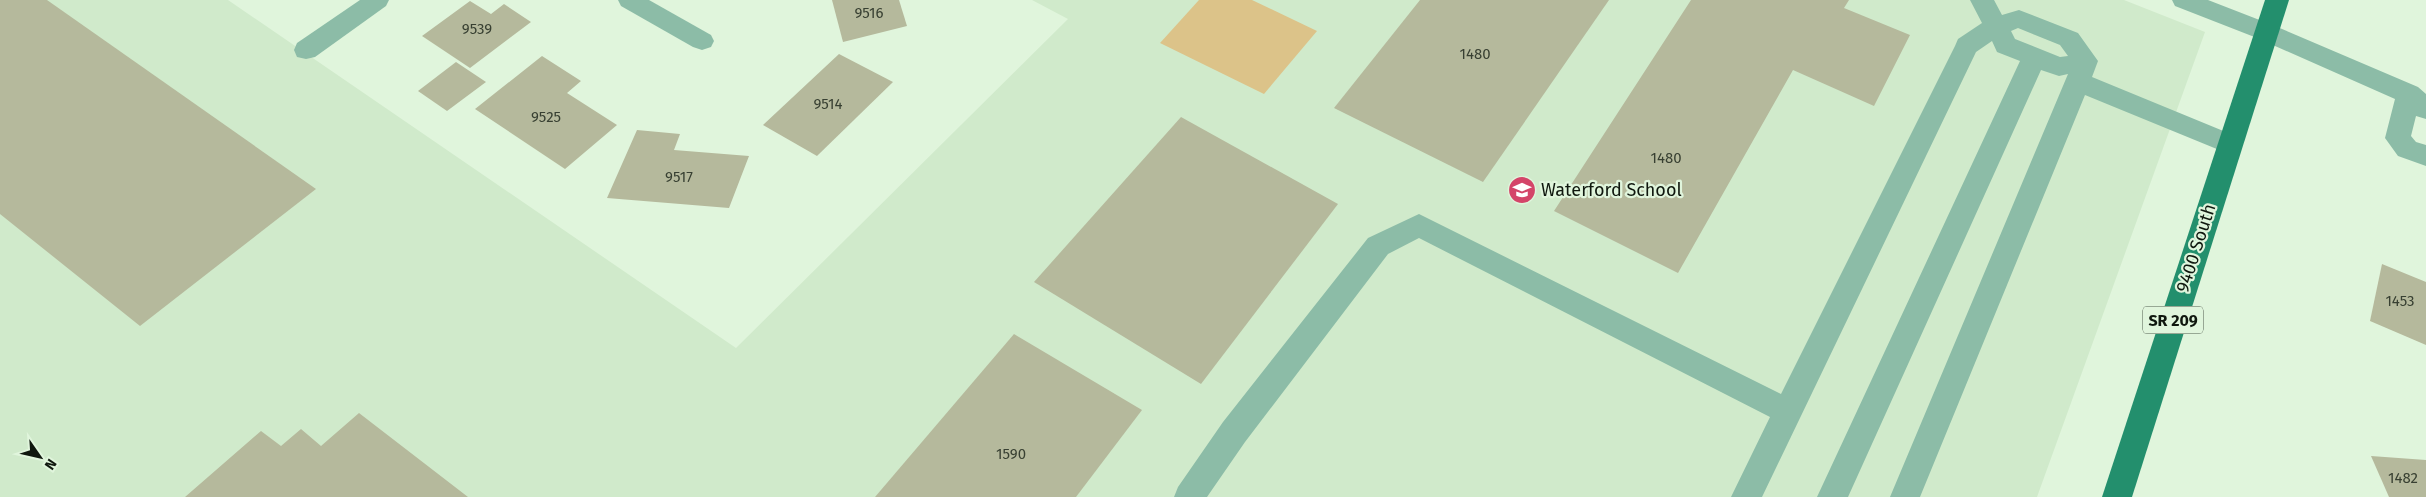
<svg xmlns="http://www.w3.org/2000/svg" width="2426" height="497" font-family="'Fira Sans',sans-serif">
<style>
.built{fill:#d0eacb}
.green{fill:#dcc389}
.building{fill:#b5b99c}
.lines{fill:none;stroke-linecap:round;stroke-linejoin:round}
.minor{fill:#8cbca7;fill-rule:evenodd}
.major{fill:#238f6d;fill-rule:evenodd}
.labels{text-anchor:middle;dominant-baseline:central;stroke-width:4.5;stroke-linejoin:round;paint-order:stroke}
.number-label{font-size:15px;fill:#384032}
.shield{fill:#e0f5dc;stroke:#4e5a4c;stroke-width:1}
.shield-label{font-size:16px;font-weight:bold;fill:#0f170e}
.poi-label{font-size:18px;fill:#0f170e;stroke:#e0f5dc;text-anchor:start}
.street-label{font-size:18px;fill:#0f170e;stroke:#e0f5dc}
</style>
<rect width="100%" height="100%" fill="#e0f5dc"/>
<!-- built -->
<path class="built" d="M 0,0 L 228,0 L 736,348 L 1068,19 L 1032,0 L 2124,0 L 2205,32 L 2037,497 L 0,497 Z"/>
<!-- green -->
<path class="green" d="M 1199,0 L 1252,0 L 1317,31 L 1264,94 L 1160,43 Z"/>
<!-- building -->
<g class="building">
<path d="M 0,0 L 47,0 L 316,189 L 140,326 L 0,214 Z"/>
<path d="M 832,0 L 899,0 L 907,26 L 843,42 Z"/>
<path d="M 1420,0 L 1609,0 L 1483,182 L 1334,108 Z"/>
<path d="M 1691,0 L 1849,0 L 1844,8 L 1910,35 L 1874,106 L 1793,70 L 1678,273 L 1554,211 Z"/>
<path d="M 470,1 L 491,14 L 504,4 L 531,22 L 470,68 L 422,36 Z"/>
<path d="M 839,54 L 893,82 L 817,156 L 763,125 Z"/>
<path d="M 542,56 L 581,81 L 567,93 L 617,125 L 565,169 L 475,109 Z"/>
<path d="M 456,62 L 486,82 L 447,111 L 418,91 Z"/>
<path d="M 1181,117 L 1338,204 L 1201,384 L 1034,282 Z"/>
<path d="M 637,130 L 680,134 L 674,150 L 749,156 L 729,208 L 607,198 Z"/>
<path d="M 2382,264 L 2426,282 L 2426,345 L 2370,321 Z"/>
<path d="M 1014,334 L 1142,410 L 1076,497 L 875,497 Z"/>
<path d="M 359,413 L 468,497 L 185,497 L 261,431 L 281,446 L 301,429 L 321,446 Z"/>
<path d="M 2371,456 L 2426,460 L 2426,497 L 2389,497 Z"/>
</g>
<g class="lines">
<!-- minor -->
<g class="minor">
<path d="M 360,0 L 389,0 L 386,6 L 315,57 L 306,59 L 297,57 L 294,50 L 297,43 Z"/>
<path d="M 618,0 L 649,0 L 711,35 L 714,41 L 711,47 L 702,50 L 693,47 L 621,6 Z"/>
<path d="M 1970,0 L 1994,0 L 2002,15 L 2019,10 L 2078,33 L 2098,61 L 2092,77 L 2238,137 L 2242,144 L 2238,151 L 2229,154 L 2085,95 L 1920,497 L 1890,497 L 2068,74 L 2059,76 L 2041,70 L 1848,497 L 1817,497 L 2020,61 L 1997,52 L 1992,41 L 1976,52 L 1762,497 L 1731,497 L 1770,417 L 1419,238 L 1388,254 L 1245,442 L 1207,497 L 1174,497 L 1178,487 L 1223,422 L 1368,238 L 1419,214 L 1781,394 L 1955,46 L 1958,39 L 1982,23 ZM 2018,28 L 2060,45 L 2068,56 L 2060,57 L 2015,39 L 2011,31 Z"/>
<path d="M 2172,0 L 2208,0 L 2275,26 L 2418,87 L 2426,94 L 2426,119 L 2416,116 L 2411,136 L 2416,142 L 2426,145 L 2426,166 L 2398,156 L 2385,138 L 2395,99 L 2257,38 L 2175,6 Z"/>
</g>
<!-- major -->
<path class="major" d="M 2265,0 L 2289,0 L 2132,497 L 2102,497 Z"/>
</g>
<!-- icons -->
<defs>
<g id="school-disc" transform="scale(1.4375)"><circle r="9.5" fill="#d44569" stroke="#e0f5dc"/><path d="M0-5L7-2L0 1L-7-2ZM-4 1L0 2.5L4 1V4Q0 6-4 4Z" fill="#fff"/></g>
</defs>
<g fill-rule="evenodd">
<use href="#school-disc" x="1522" y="190"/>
</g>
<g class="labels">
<!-- number labels -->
<g class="number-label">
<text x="869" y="13">9516</text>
<text x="477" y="29">9539</text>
<text x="1475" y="54">1480</text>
<text x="828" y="104">9514</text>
<text x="546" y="117">9525</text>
<text x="1666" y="158">1480</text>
<text x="679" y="177">9517</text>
<text x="2400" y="301">1453</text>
<text x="1011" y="454">1590</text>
<text x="2403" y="478">1482</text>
</g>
<!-- shield labels -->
<rect class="shield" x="2143" y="306.5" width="60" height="27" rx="4"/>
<g class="shield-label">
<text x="2173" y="320">SR 209</text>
</g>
<!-- poi labels -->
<g class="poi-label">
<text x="1541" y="190">Waterford School</text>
</g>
<!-- street labels -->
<g class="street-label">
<text transform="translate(2196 248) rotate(-72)">9400 South</text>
</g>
</g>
<!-- north arrow -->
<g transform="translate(40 457) rotate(124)" stroke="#e0f5dc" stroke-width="4" paint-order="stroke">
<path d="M0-4L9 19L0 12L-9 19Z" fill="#0f170e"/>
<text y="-8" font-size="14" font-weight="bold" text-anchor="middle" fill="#0f170e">N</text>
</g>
</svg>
